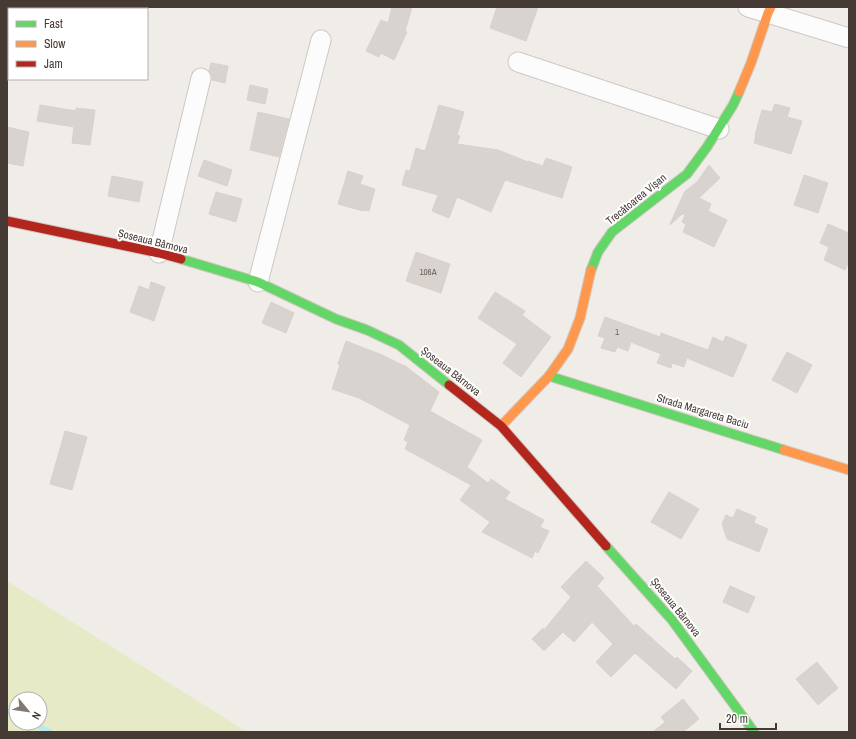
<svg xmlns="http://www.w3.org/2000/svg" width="856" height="739" font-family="'Archivo Narrow',sans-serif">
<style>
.green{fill:#e7eac7;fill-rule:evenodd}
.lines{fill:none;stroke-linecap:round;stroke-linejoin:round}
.stream{stroke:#b7eaf0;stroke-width:5.5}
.building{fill:#d8d3cf;stroke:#d8d2ce}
.street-casing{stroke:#ccc8c4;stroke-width:21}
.fast-casing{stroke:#d1c8c0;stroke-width:11}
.slow-casing{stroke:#d1c8c0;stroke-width:11}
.jam-casing{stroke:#d1c8c0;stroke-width:11}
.street{stroke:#fdfcfc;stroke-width:19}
.fast{stroke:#63d668;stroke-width:9}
.slow{stroke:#ff974d;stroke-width:9}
.jam{stroke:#b3261e;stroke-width:9}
.labels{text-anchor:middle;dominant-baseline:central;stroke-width:4;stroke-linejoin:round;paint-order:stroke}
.number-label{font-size:9px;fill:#6c625c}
.street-label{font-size:11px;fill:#463a34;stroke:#fff}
</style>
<rect width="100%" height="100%" fill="#f0ece8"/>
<!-- green -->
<path class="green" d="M 7,581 L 247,732 L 7,732 ZM 16,699 L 40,699 L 40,723 L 16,723 Z"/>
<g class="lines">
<!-- stream -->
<g class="stream">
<path d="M 7,711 L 16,715"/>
<path d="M 32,723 L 50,732"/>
</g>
</g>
<!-- building -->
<g class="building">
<path d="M 392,7 L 412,7 L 405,31 L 407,32 L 394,60 L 381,53 L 379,57 L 366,51 L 381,20 L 388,23 Z"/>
<path d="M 497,7 L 538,7 L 526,41 L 490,28 Z"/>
<path d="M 211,63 L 228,66 L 225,83 L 212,80 L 212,75 L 209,71 Z"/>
<path d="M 250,85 L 268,89 L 265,104 L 247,100 Z"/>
<path d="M 775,104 L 790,108 L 787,117 L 802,121 L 791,154 L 754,143 L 756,135 L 755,135 L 762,110 L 772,112 Z"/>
<path d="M 40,105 L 76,111 L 76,108 L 95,110 L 90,145 L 72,143 L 74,127 L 37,121 Z"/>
<path d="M 439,105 L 464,112 L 457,135 L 460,136 L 457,144 L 498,150 L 528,162 L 528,161 L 543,166 L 546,158 L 572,167 L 562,198 L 505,180 L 491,212 L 457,197 L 449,218 L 432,211 L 438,195 L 402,185 L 406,170 L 410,171 L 416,148 L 425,151 Z"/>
<path d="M 258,112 L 289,119 L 279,157 L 250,150 Z"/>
<path d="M 7,127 L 29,132 L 23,166 L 7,163 Z"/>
<path d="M 204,160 L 232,170 L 227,186 L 198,176 Z"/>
<path d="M 709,165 L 720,178 L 699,198 L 711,204 L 708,211 L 727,220 L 714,247 L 683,232 L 686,224 L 682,222 L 685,215 L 682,214 L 670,225 L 670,224 L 685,191 L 697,182 Z"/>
<path d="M 348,171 L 363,176 L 360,184 L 375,189 L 369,211 L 363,210 L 363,211 L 338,204 Z"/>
<path d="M 804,175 L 828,183 L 818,213 L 794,205 Z"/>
<path d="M 112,176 L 143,182 L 139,202 L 108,196 Z"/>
<path d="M 216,192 L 242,199 L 236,222 L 209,214 Z"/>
<path d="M 828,224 L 849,233 L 849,261 L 845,270 L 824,260 L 829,247 L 820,243 Z"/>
<path d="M 416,252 L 450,264 L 441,293 L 406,281 Z"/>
<path d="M 151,282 L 165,287 L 154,321 L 130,312 L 139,286 L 149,290 Z"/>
<path d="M 495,292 L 525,311 L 522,315 L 551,337 L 521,377 L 503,363 L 517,344 L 478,318 Z"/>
<path d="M 271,302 L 294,313 L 286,333 L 262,323 Z"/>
<path d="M 605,317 L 660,337 L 661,333 L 708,350 L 713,337 L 723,342 L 726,336 L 747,345 L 733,377 L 687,358 L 684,367 L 672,363 L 671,368 L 657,363 L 661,354 L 631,342 L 628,351 L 617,347 L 615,352 L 601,348 L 605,338 L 598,336 Z"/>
<path d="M 346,341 L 382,355 L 404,366 L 404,365 L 439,392 L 430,411 L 482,440 L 467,467 L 488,483 L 491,479 L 510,492 L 505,499 L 544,520 L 540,527 L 549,531 L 538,553 L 535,551 L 532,558 L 482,532 L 490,522 L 460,500 L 471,485 L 405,449 L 408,442 L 404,440 L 410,425 L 359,398 L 332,389 L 340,365 L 338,364 Z"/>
<path d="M 787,352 L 812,365 L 797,393 L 772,380 Z"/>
<path d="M 65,431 L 87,437 L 72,490 L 50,484 Z"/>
<path d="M 669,492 L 699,509 L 681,539 L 651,522 Z"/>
<path d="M 737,509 L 756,517 L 754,523 L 768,529 L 759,552 L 727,539 L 722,524 L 726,515 L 733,518 Z"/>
<path d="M 586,561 L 604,578 L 597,586 L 634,626 L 636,624 L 675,659 L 677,657 L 692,671 L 676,689 L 635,653 L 611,677 L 596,662 L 613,644 L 592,622 L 574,642 L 563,632 L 544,651 L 532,639 L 543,628 L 544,630 L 571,597 L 561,587 Z"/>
<path d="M 730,586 L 755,597 L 748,613 L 723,602 Z"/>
<path d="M 817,662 L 838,688 L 818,705 L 796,679 Z"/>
<path d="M 683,699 L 699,719 L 683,732 L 653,732 L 665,722 L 661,717 Z"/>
</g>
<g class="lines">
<!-- street casing -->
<g class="street-casing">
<g id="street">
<path d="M 748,7 L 849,38"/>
<path d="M 518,62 L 719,129"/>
<path d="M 159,253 L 201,78"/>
<path d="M 258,282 L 321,40"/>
</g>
</g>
<!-- fast casing -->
<g class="fast-casing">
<g id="fast">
<path d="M 181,259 L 258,282 L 336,319 L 367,330 L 399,345 L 449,385"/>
<path d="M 591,270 L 598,252 L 612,232 L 687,174 L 707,147 L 733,105 L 739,92"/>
<path d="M 549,376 L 784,450"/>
<path d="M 606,546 L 672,620 L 754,732"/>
</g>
</g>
<!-- slow casing -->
<g class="slow-casing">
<g id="slow">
<path d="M 739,92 L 751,63 L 768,13 L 771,7"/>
<path d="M 501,426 L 549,376 L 568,349 L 580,318 L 591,270"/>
<path d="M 784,450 L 849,470"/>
</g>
</g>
<!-- jam casing -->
<g class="jam-casing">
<g id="jam">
<path d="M 7,221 L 159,253 L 181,259"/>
<path d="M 449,385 L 501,426 L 606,546"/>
</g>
</g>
<!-- street -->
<use href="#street" class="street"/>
<!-- fast -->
<use href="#fast" class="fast"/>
<!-- slow -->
<use href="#slow" class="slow"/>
<!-- jam -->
<use href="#jam" class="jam"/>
</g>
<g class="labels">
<!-- number labels -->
<g class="number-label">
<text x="428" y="272">106A</text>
<text x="617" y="332">1</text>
</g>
<!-- street labels -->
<g class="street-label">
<text transform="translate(636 199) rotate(-39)">Trecătoarea Vișan</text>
<text transform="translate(153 241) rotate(14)">Șoseaua Bârnova</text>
<text transform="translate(451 371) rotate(38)">Șoseaua Bârnova</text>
<text transform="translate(703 411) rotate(17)">Strada Margareta Baciu</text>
<text transform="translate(676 607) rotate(51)">Șoseaua Bârnova</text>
</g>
</g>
<!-- border -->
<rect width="856" height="739" fill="none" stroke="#463a34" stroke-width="16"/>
<!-- legend -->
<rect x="8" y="8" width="140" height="72" fill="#ffffff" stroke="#b5b0ae"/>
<rect x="16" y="21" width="20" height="6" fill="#63d668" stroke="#b5b0ae"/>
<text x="44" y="28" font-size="12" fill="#463a34">Fast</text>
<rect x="16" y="41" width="20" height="6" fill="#ff974d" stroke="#b5b0ae"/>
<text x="44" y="48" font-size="12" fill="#463a34">Slow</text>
<rect x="16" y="61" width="20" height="6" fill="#b3261e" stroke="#b5b0ae"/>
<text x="44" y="68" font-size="12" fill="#463a34">Jam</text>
<!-- north arrow -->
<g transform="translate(28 711) rotate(119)"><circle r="19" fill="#ffffff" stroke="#b5b0ae"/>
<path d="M0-3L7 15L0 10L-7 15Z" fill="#827873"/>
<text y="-6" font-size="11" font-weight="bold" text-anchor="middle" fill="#463a34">N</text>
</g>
<!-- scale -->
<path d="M720 723v6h56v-6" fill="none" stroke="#463a34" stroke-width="2"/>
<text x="726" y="723" font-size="12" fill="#463a34" stroke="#ffffff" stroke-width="3" paint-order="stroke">20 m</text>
</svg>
